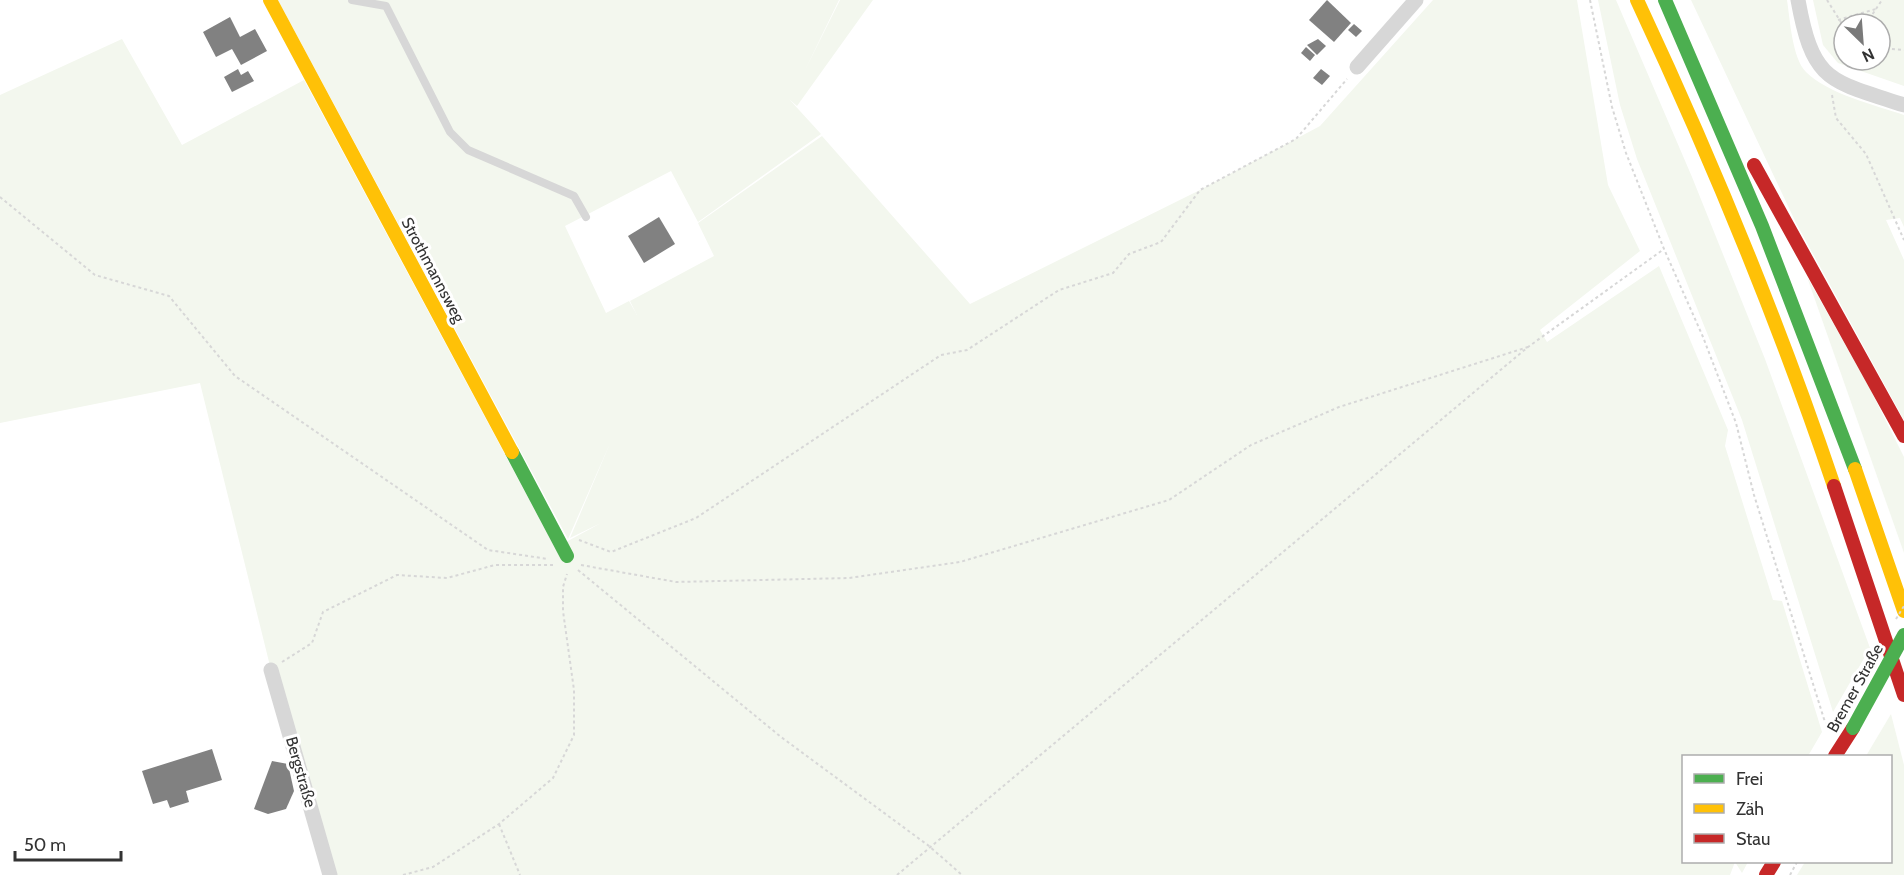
<svg xmlns="http://www.w3.org/2000/svg" width="1904" height="875" font-family="Cabin,sans-serif">
<style>
.green{fill:#f3f7ee;fill-rule:evenodd}
.building{fill:#818181}
.lines{fill:none;stroke-linecap:round;stroke-linejoin:round}
.path{stroke:#d7d7d7;stroke-width:2;stroke-dasharray:3 3;stroke-linecap:butt}
.lane{stroke:#d7d7d7;stroke-width:8}
.street{stroke:#d7d7d7;stroke-width:15}
.fast{stroke:#4caf50;stroke-width:14}
.slow{stroke:#ffc107;stroke-width:14}
.jam{stroke:#c62828;stroke-width:14}
.path-bridge{stroke:#d7d7d7;stroke-width:2;stroke-dasharray:3 3;stroke-linecap:butt}
.fast-bridge{stroke:#4caf50;stroke-width:14}
.labels{text-anchor:middle;dominant-baseline:central;stroke-width:6;stroke-linejoin:round;paint-order:stroke}
.street-label{font-size:16px;fill:#333;stroke:#fff}
</style>
<rect width="100%" height="100%" fill="#fff"/>
<!-- green -->
<g class="green">
<path d="M 278,0 L 839,0 L 804,72 L 840,0 L 873,0 L 797,106 L 789,99 L 821,134 L 698,222 L 671,171 L 565,226 L 606,313 L 629,301 L 637,315 L 630,301 L 714,256 L 698,223 L 822,136 L 970,304 L 1200,190 L 1320,126 L 1433,0 L 1577,0 L 1608,185 L 1640,251 L 1540,330 L 1547,342 L 1659,266 L 1728,430 L 1725,446 L 1773,600 L 1782,601 L 1822,732 L 1808,756 L 1684,756 L 1684,862 L 1748,862 L 1742,873 L 1735,862 L 1730,875 L 330,875 L 271,670 L 200,383 L 0,423 L 0,95 L 122,39 L 182,145 L 304,80 L 555,548 L 601,523 L 570,538 L 611,441 L 568,539 Z"/>
<path d="M 1598,0 L 1616,0 L 1692,177 L 1765,359 L 1870,648 L 1833,712 L 1742,420 L 1637,159 L 1620,105 Z"/>
<path d="M 1691,0 L 1787,0 C 1790,19 1792,58 1806,72 C 1828,94 1875,105 1904,115 L 1904,227 L 1900,218 L 1886,220 L 1904,260 L 1904,420 L 1796,223 Z"/>
<path d="M 1813,0 L 1904,0 L 1904,86 L 1838,63 L 1823,45 ZM 1844,24 L 1880,24 L 1880,60 L 1844,60 Z"/>
<path d="M 1807,277 L 1869,387 L 1904,457 L 1904,553 Z"/>
<path d="M 1891,714 L 1904,765 L 1904,875 L 1797,875 L 1805,862 L 1890,862 L 1890,756 L 1866,756 Z"/>
</g>
<!-- building -->
<g class="building">
<path d="M 1327,0 L 1351,23 L 1334,42 L 1309,20 Z"/>
<path d="M 230,17 L 240,37 L 255,29 L 267,51 L 241,65 L 232,49 L 216,57 L 203,32 Z"/>
<path d="M 1354,24 L 1362,31 L 1356,37 L 1348,30 Z"/>
<path d="M 1318,39 L 1326,46 L 1317,55 L 1307,45 Z"/>
<path d="M 1306,47 L 1315,55 L 1310,61 L 1301,53 Z"/>
<path d="M 238,69 L 241,75 L 248,71 L 254,81 L 232,92 L 224,77 Z"/>
<path d="M 1321,69 L 1330,76 L 1322,85 L 1313,78 Z"/>
<path d="M 659,217 L 675,244 L 644,263 L 628,236 Z"/>
<path d="M 212,749 L 222,780 L 186,791 L 189,802 L 170,808 L 167,800 L 153,804 L 142,771 Z"/>
<path d="M 272,761 L 288,764 L 294,791 L 286,809 L 268,814 L 254,809 Z"/>
</g>
<g class="lines">
<!-- path -->
<g class="path">
<path d="M 1590,0 L 1612,107 L 1626,153 L 1664,249 L 1703,337 L 1736,423 L 1754,495 L 1824,719 L 1831,730"/>
<path d="M 1827,0 L 1844,27"/>
<path d="M 1838,20 L 1876,9"/>
<path d="M 1866,24 L 1882,0"/>
<path d="M 1880,48 L 1904,50"/>
<path d="M 1832,95 L 1836,118 L 1866,154 L 1904,240"/>
<path d="M 0,197 L 95,275 L 169,296 L 235,376 L 488,550 L 548,559"/>
<path d="M 579,540 L 611,552 L 696,518 L 941,355 L 967,350 L 1059,290 L 1113,273 L 1129,254 L 1161,242 L 1200,190 L 1296,139 L 1347,79"/>
<path d="M 581,565 L 676,582 L 849,578 L 960,562 L 1169,500 L 1251,445 L 1339,407 L 1528,347"/>
<path d="M 578,570 L 781,737 L 929,846 L 962,875"/>
<path d="M 282,662 L 312,643 L 323,612 L 397,575 L 447,578 L 495,565 L 553,565"/>
<path d="M 499,824 L 520,875"/>
<path d="M 403,875 L 433,867 L 499,824 L 553,778 L 574,735 L 574,690 L 563,611 L 563,587 L 567,574"/>
<path d="M 897,875 L 1528,347 L 1664,249"/>
<path d="M 1790,875 L 1797,862"/>
</g>
<!-- lane -->
<path class="lane" d="M 352,0 L 386,6 L 450,132 L 468,150 L 574,196 L 586,217"/>
<!-- street -->
<g class="street">
<path d="M 1798,0 C 1813,83 1829,80 1904,105"/>
<path d="M 1357,67 L 1416,0"/>
<path d="M 271,670 L 330,875"/>
</g>
<!-- fast -->
<g class="fast">
<path d="M 1665,0 L 1762,226 L 1855,469"/>
<path d="M 512,452 L 567,556"/>
</g>
<!-- slow -->
<g class="slow">
<path d="M 270,0 L 512,452"/>
<path d="M 1637,0 C 1711,158 1778,320 1834,486"/>
<path d="M 1855,469 L 1904,611"/>
</g>
<!-- jam -->
<g class="jam">
<path d="M 1754,165 L 1904,436"/>
<path d="M 1834,486 L 1904,695"/>
<path d="M 1835,756 L 1853,728"/>
<path d="M 1766,875 L 1774,862"/>
</g>
<!-- path-bridge -->
<path class="path-bridge" d="M 1896,619 L 1904,606"/>
<!-- fast-bridge -->
<path class="fast-bridge" d="M 1853,728 L 1904,635"/>
</g>
<g class="labels">
<!-- street labels -->
<g class="street-label">
<text transform="translate(433 270) rotate(62)">Strothmannsweg</text>
<text transform="translate(1855 688) rotate(-61)">Bremer Straße</text>
<text transform="translate(301 772) rotate(74)">Bergstraße</text>
</g>
</g>
<!-- legend -->
<rect x="1682" y="755" width="210" height="108" fill="#ffffff" stroke="#adadad" stroke-width="1.5"/>
<rect x="1694" y="774" width="30" height="9" fill="#4caf50" stroke="#adadad" stroke-width="1.5"/>
<text x="1736" y="785" font-size="18" fill="#333333">Frei</text>
<rect x="1694" y="804" width="30" height="9" fill="#ffc107" stroke="#adadad" stroke-width="1.5"/>
<text x="1736" y="815" font-size="18" fill="#333333">Zäh</text>
<rect x="1694" y="834" width="30" height="9" fill="#c62828" stroke="#adadad" stroke-width="1.5"/>
<text x="1736" y="845" font-size="18" fill="#333333">Stau</text>
<!-- north arrow -->
<g transform="translate(1862 42) rotate(155)"><circle r="28" fill="#ffffff" stroke="#adadad" stroke-width="1.5"/>
<path d="M0-4.5L10 22L0 15L-10 22Z" fill="#7a7a7a"/>
<text y="-9" font-size="16" font-weight="bold" text-anchor="middle" fill="#333333">N</text>
</g>
<!-- scale -->
<path d="M15 851v9h106v-9" fill="none" stroke="#333333" stroke-width="3"/>
<text x="24" y="851" font-size="18" fill="#333333" stroke="#ffffff" stroke-width="4.5" paint-order="stroke">50 m</text>
</svg>
